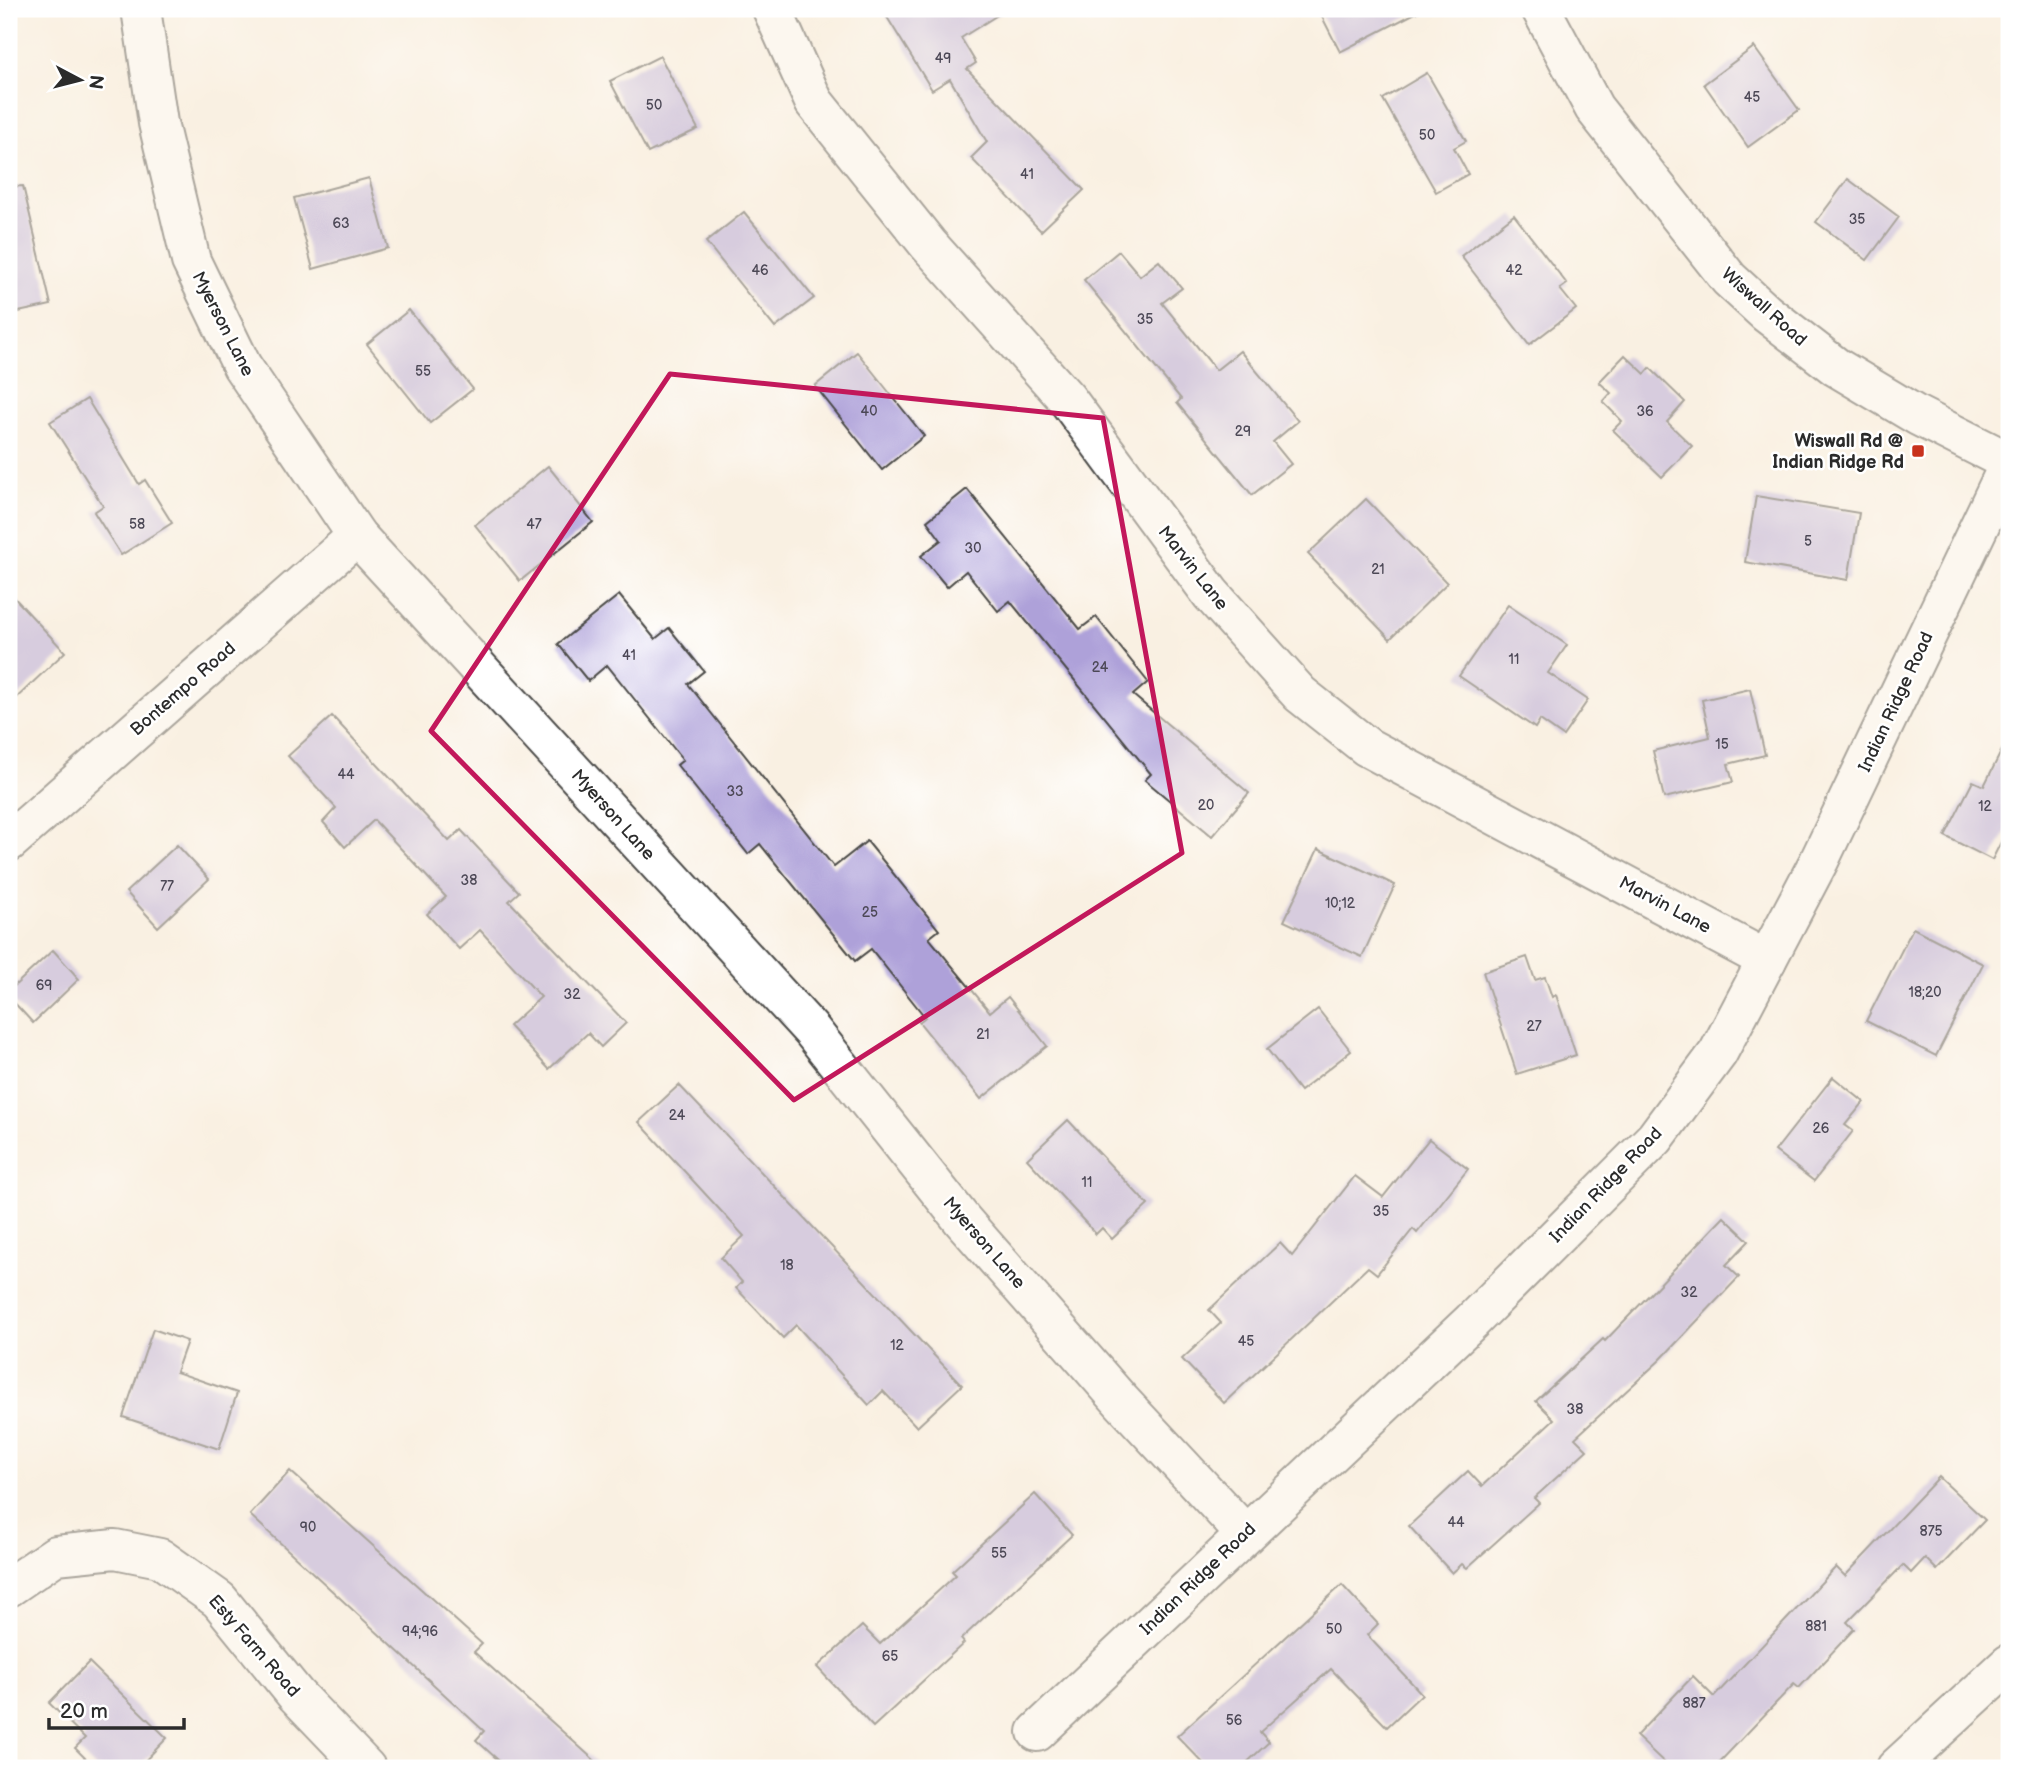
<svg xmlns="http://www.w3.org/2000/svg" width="2018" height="1777" font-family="'Balsamiq Sans',sans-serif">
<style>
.building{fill:#aea1d9}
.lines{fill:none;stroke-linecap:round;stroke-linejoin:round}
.minor-casing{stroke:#4a4946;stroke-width:42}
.tertiary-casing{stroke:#4a4946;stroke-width:42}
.minor{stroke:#fff;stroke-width:38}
.tertiary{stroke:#fff;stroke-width:38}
.marked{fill:none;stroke:#c2185b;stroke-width:5;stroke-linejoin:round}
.poi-dot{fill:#c8321e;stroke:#fff;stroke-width:2.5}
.labels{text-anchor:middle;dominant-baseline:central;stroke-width:5;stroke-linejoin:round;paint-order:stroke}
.number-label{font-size:14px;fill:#4c4856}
.street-label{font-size:18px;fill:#2b2b2b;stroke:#fff}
.poi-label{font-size:18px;font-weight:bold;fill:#2b2b2b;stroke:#fff;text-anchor:end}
</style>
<rect width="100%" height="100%" fill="#fff"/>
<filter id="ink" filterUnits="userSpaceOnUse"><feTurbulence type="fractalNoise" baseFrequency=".0143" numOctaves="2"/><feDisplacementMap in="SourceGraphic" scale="14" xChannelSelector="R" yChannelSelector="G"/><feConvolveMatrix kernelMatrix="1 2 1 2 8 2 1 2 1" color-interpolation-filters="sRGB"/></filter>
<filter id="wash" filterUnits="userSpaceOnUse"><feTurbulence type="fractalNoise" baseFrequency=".00686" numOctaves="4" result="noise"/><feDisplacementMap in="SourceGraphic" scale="28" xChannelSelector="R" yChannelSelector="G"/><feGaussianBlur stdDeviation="1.57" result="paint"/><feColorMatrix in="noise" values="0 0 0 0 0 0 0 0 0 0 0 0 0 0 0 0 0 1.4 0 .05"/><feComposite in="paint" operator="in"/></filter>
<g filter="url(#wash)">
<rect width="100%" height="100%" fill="#f9f0e2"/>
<g id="blocks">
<!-- building -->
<g class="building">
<path d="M 882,9 L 1007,9 L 961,38 L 976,63 L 967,69 L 1084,190 L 1041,231 L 971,158 L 987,142 L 950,79 L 932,90 Z"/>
<path d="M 1318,9 L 1423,9 L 1340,52 Z"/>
<path d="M 1754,47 L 1799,110 L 1748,147 L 1704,84 Z"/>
<path d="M 660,56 L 698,129 L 648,153 L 610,81 Z"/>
<path d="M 1427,73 L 1466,141 L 1454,148 L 1468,174 L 1436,192 L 1383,99 Z"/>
<path d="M 369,178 L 388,248 L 313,269 L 294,198 Z"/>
<path d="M 1848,179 L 1899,217 L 1867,260 L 1816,222 Z"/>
<path d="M 23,186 L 51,305 L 9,314 L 9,187 Z"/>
<path d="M 744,212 L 814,298 L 775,328 L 706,242 Z"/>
<path d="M 1514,215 L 1567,284 L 1560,289 L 1576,309 L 1529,345 L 1461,256 Z"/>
<path d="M 1119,251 L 1140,276 L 1159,261 L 1182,288 L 1162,303 L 1216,370 L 1240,351 L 1298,421 L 1273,442 L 1291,464 L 1252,495 L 1177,403 L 1181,399 L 1084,280 Z"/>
<path d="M 409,310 L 473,389 L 430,423 L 367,344 Z"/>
<path d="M 857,352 L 924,436 L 882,470 L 815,386 Z"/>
<path d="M 1625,355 L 1645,374 L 1650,368 L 1685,402 L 1667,422 L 1692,446 L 1662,477 L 1613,430 L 1622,421 L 1603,402 L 1611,393 L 1599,382 Z"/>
<path d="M 87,399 L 139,484 L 145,480 L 172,523 L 121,555 L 94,512 L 103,506 L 50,422 Z"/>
<path d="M 548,466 L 593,522 L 520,581 L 475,525 Z"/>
<path d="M 967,489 L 1080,629 L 1096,617 L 1148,682 L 1133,695 L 1249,793 L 1212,836 L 1145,780 L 1151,774 L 1010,601 L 998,611 L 966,571 L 947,587 L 921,556 L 941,540 L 927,521 Z"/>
<path d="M 1756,496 L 1859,513 L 1848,580 L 1745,562 Z"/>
<path d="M 1366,499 L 1447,583 L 1390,639 L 1308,554 Z"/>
<path d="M 9,592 L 65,652 L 9,705 Z"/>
<path d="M 619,595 L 655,639 L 669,628 L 704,671 L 688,684 L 834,867 L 867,841 L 939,930 L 929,938 L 990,1012 L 1008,997 L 1047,1046 L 981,1099 L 919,1022 L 925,1017 L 871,949 L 855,961 L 760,844 L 748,854 L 677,765 L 683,760 L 607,665 L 588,681 L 558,644 Z"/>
<path d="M 1508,605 L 1567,645 L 1548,673 L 1588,700 L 1563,736 L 1540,720 L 1535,728 L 1459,676 Z"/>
<path d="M 1750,689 L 1765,755 L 1728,764 L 1733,782 L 1664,798 L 1653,751 L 1710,737 L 1702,700 Z"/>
<path d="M 332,716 L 449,841 L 461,830 L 519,892 L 509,901 L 626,1023 L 601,1047 L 588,1033 L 549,1069 L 509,1026 L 541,997 L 480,930 L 459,949 L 427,914 L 446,897 L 374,820 L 345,847 L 323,822 L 336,808 L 288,756 Z"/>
<path d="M 2009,736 L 2009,826 L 1992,860 L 1945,836 L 1973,781 L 1984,786 Z"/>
<path d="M 177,845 L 209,879 L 158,927 L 126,892 Z"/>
<path d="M 1318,849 L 1395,885 L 1362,957 L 1284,921 Z"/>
<path d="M 1913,928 L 1983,964 L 1936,1056 L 1866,1021 Z"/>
<path d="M 53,950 L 79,979 L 33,1023 L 9,997 L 9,991 Z"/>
<path d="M 1527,957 L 1535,980 L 1545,977 L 1552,997 L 1556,995 L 1576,1055 L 1517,1074 L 1483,972 Z"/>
<path d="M 1318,1009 L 1351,1051 L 1300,1091 L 1267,1049 Z"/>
<path d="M 1833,1077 L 1864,1102 L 1845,1125 L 1853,1131 L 1814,1181 L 1775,1151 Z"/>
<path d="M 679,1085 L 962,1385 L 917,1427 L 883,1391 L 869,1405 L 796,1325 L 783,1338 L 736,1288 L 742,1282 L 721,1258 L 744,1236 L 639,1122 Z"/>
<path d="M 1068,1120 L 1148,1205 L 1112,1239 L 1102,1228 L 1096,1234 L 1027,1159 Z"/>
<path d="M 1429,1139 L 1468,1169 L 1417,1233 L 1413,1229 L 1377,1274 L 1368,1267 L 1224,1403 L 1182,1359 L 1221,1323 L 1209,1310 L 1280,1243 L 1292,1256 L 1355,1176 L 1383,1197 Z"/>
<path d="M 1724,1217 L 1749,1241 L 1726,1265 L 1739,1277 L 1660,1360 L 1575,1438 L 1587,1450 L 1534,1498 L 1539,1503 L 1467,1568 L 1462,1564 L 1452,1573 L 1409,1526 L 1468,1471 L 1482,1486 L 1554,1419 L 1536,1401 L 1603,1339 L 1605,1341 Z"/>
<path d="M 153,1329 L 187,1341 L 176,1372 L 237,1393 L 219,1449 L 123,1417 Z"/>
<path d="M 290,1471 L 482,1644 L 474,1652 L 603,1768 L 507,1768 L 476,1740 L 484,1731 L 250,1515 Z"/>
<path d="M 1939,1477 L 1985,1520 L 1937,1570 L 1925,1558 L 1911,1573 L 1903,1565 L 1847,1622 L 1854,1629 L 1799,1688 L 1794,1684 L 1714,1768 L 1670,1768 L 1636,1736 L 1693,1676 L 1714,1697 L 1836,1567 L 1845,1576 Z"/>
<path d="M 1035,1494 L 1072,1535 L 961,1639 L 964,1643 L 873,1727 L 817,1667 L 862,1626 L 880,1644 L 956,1575 L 952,1571 Z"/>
<path d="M 1342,1585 L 1378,1624 L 1367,1635 L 1422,1694 L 1387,1727 L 1331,1669 L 1260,1732 L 1269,1742 L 1241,1768 L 1208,1768 L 1177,1736 Z"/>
<path d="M 89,1662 L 167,1738 L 138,1768 L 95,1768 L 75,1748 L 85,1738 L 49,1703 Z"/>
</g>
</g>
</g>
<g filter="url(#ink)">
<use href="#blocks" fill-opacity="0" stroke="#4a4946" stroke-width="2"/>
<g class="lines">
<!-- minor casing -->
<g class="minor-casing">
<g id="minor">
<path d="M 141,9 L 158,123 L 191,261 L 242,366 L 357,536 L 812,1031 L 963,1221 L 1121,1401 L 1245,1534"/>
<path d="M 772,9 L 814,102 L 928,244 L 1067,399 L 1211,594 L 1300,694 L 1367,747 L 1767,960"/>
<path d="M 9,842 L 357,536"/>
<path d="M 9,1587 L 56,1555 L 115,1549 L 160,1558 L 219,1600 L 296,1695 L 366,1768"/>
<path d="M 1037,1732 L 1472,1321 L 1655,1138 L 1718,1053 L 1819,861 L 2009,464"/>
</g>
</g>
<!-- tertiary casing -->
<g class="tertiary-casing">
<g id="tertiary">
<path d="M 1541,9 L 1594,108 L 1729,279 L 1766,313 L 1836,367 L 1918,416 L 2009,462"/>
<path d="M 1896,1768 L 2009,1664"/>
</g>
</g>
<!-- minor -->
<use href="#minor" class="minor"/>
<!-- tertiary -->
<use href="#tertiary" class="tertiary"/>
</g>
</g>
<!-- marked area -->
<path d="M0 0H2018V1777H0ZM 670,374 L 1103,418 L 1182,853 L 794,1100 L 431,731 Z" fill="#f9f0e2" fill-opacity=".55" fill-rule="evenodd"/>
<path class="marked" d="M 670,374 L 1103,418 L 1182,853 L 794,1100 L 431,731 Z"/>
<!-- markers -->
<rect class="poi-dot" x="1911" y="444" width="14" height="14" rx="3.5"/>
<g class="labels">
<!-- number labels -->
<g class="number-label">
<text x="943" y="58">49</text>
<text x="1752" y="97">45</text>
<text x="654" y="105">50</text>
<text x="1427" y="135">50</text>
<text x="1027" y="174">41</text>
<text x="1857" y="219">35</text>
<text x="341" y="223">63</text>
<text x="760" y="270">46</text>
<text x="1514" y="270">42</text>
<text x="1145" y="319">35</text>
<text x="423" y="371">55</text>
<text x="869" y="411">40</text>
<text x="1645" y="411">36</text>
<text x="1243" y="431">29</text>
<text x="137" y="524">58</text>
<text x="534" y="524">47</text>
<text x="1808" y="541">5</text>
<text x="973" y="548">30</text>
<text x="1378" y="569">21</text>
<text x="629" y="655">41</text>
<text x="1514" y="659">11</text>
<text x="1100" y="667">24</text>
<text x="1722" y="744">15</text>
<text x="346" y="774">44</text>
<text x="735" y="791">33</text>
<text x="1206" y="805">20</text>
<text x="1985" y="806">12</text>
<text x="469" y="880">38</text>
<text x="167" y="886">77</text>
<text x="1340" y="903">10;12</text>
<text x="870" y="912">25</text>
<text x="44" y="985">69</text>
<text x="1925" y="992">18;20</text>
<text x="572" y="994">32</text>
<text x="1534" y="1026">27</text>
<text x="983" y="1034">21</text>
<text x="677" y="1115">24</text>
<text x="1821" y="1128">26</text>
<text x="1087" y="1182">11</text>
<text x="1381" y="1211">35</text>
<text x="787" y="1265">18</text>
<text x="1689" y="1292">32</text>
<text x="1246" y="1341">45</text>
<text x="897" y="1345">12</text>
<text x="1575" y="1409">38</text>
<text x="1456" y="1522">44</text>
<text x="308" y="1527">90</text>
<text x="1931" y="1531">875</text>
<text x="999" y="1553">55</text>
<text x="1816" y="1626">881</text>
<text x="1334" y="1629">50</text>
<text x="420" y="1631">94;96</text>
<text x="890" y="1656">65</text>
<text x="1694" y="1703">887</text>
<text x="1234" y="1720">56</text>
</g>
<!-- street labels -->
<g class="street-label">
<text transform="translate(1764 307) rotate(42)">Wiswall Road</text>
<text transform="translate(223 324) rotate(63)">Myerson Lane</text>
<text transform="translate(1193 568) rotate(52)">Marvin Lane</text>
<text transform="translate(183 689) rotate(-41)">Bontempo Road</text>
<text transform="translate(1896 702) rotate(-65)">Indian Ridge Road</text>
<text transform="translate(613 815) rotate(48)">Myerson Lane</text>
<text transform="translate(1665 905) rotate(28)">Marvin Lane</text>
<text transform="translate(1606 1185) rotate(-46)">Indian Ridge Road</text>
<text transform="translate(984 1243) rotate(49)">Myerson Lane</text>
<text transform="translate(1198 1579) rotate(-44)">Indian Ridge Road</text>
<text transform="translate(254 1646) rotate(49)">Esty Farm Road</text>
</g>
<!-- poi labels -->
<g class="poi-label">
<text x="1904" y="441">Wiswall Rd @<tspan x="1904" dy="21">Indian Ridge Rd</tspan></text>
</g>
</g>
<!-- margin -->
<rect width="2018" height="1777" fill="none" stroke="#fff" stroke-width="35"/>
<!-- north arrow -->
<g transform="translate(80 80) rotate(97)" stroke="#ffffff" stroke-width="5" paint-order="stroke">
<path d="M0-5L12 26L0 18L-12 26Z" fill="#2b2b2b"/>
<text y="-10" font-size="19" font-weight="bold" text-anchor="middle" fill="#2b2b2b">N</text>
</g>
<!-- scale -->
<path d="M49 1718v10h135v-10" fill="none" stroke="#2b2b2b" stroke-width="3.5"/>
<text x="60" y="1718" font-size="21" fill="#2b2b2b" stroke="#ffffff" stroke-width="5" paint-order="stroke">20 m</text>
</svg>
